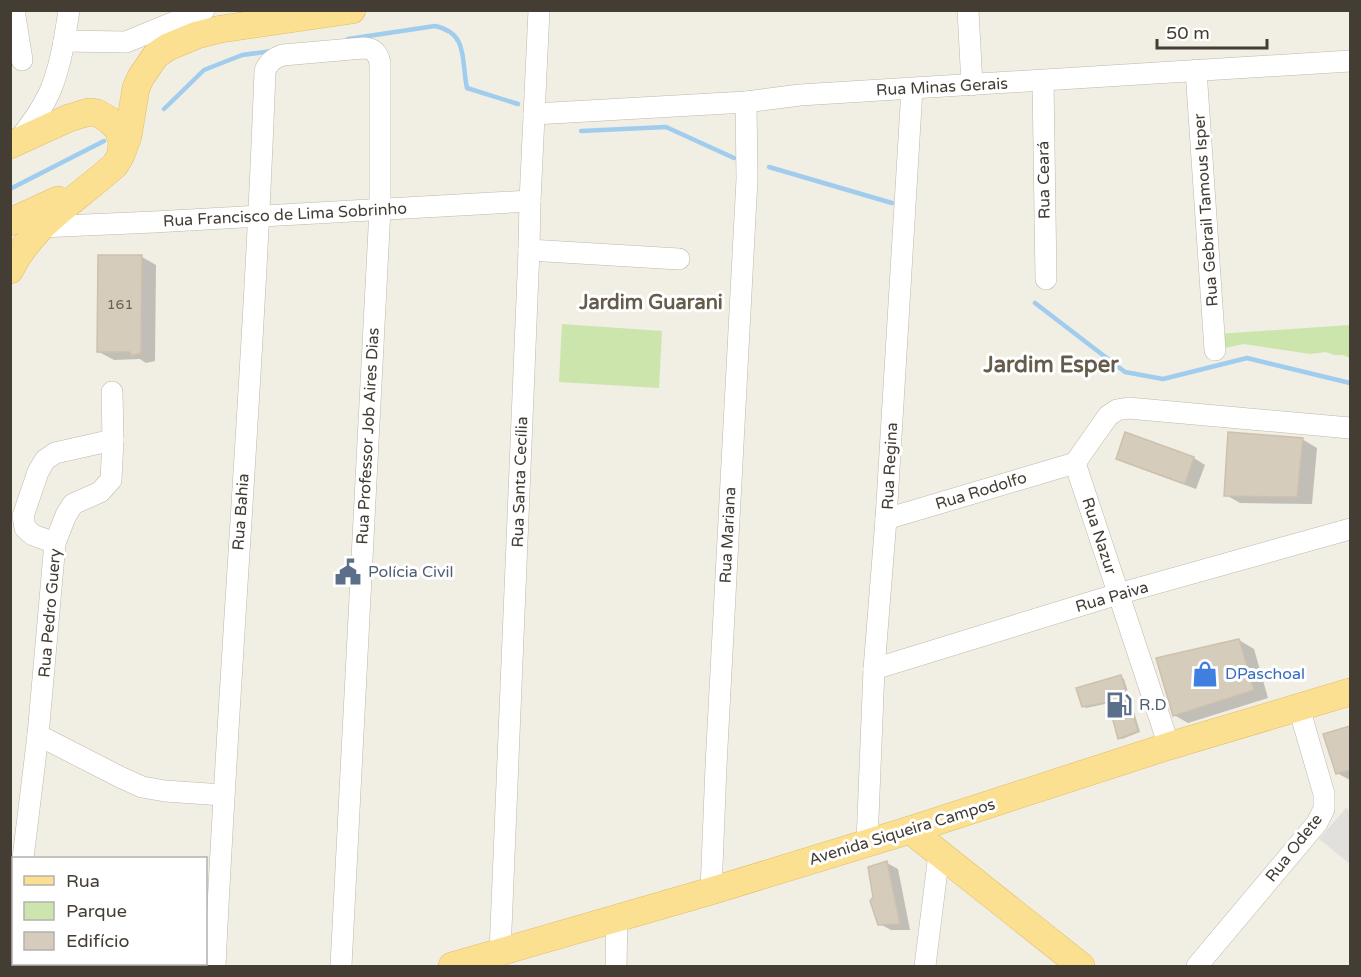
<svg xmlns="http://www.w3.org/2000/svg" width="1361" height="977" font-family="'Varela Round',sans-serif">
<style>
.green{fill:#cbe5ad}
.parking{fill:#e2e0dc}
.shadow{fill:#0003}
.lines{fill:none;stroke-linecap:round;stroke-linejoin:round}
.stream{stroke:#a0ccee;stroke-width:4.5}
.building{fill:#d6ccbc;stroke:#cdc1ad;stroke-width:1.5}
.minor-casing{stroke:#bfb8a9;stroke-width:22}
.major-casing{stroke:#e0bd63;stroke-width:28}
.minor{stroke:#fff;stroke-width:21}
.major{stroke:#fce092;stroke-width:27}
.labels{text-anchor:middle;dominant-baseline:central;stroke-width:6;stroke-linejoin:round;paint-order:stroke}
.number-label{font-size:14px;fill:#686156}
.street-label{font-size:16px;fill:#433d34;stroke:#fff}
.service-label{font-size:16px;fill:#4e5e75;stroke:#fff;text-anchor:start}
.shop-label{font-size:16px;fill:#366cbe;stroke:#fff;text-anchor:start}
.quarter-label{font-size:20px;font-weight:bold;fill:#665c4b;stroke:#fff}
.district-label{font-size:22px;font-weight:bold;fill:#665c4b;stroke:#fff}
</style>
<rect width="100%" height="100%" fill="#f1eee4"/>
<!-- green -->
<g class="green">
<path d="M 562,324 L 662,331 L 659,388 L 559,382 Z"/>
<path d="M 1350,325 L 1350,358 L 1343,355 L 1334,355 L 1326,352 L 1310,354 L 1244,344 L 1215,350 L 1217,334 Z"/>
</g>
<!-- parking -->
<path class="parking" d="M 1346,808 L 1350,811 L 1350,864 L 1319,839 Z"/>
<!-- shadow -->
<g class="shadow">
<path d="M 142,257 L 156,265 L 155,361 L 146,363 L 140,359 L 114,360 L 99,352 Z"/>
<path d="M 1126,434 L 1194,458 L 1205,465 L 1196,489 L 1128,464 L 1117,458 Z"/>
<path d="M 1302,439 L 1317,448 L 1312,504 L 1240,503 L 1226,495 Z"/>
<path d="M 1239,640 L 1254,649 L 1268,698 L 1188,723 L 1174,715 Z"/>
<path d="M 1121,677 L 1124,679 L 1140,732 L 1122,739 L 1119,738 L 1110,703 L 1086,708 L 1083,706 Z"/>
<path d="M 1350,727 L 1350,779 L 1348,779 L 1337,773 L 1325,735 Z"/>
<path d="M 887,863 L 898,869 L 910,930 L 891,930 L 880,924 L 875,897 Z"/>
</g>
<g class="lines">
<!-- stream -->
<g class="stream">
<path d="M 348,39 L 435,26 C 469,33 461,61 467,88 L 518,104"/>
<path d="M 164,109 L 204,70 L 242,55 L 272,51"/>
<path d="M 581,131 L 666,127 L 734,158"/>
<path d="M 769,167 L 892,203"/>
<path d="M 10,189 L 104,141"/>
<path d="M 1035,303 L 1125,372 L 1163,379 L 1247,358 L 1350,383"/>
</g>
</g>
<!-- building -->
<g class="building">
<path d="M 98,255 L 142,255 L 141,353 L 131,356 L 130,352 L 97,352 Z"/>
<path d="M 1125,432 L 1194,457 L 1185,484 L 1116,459 Z"/>
<path d="M 1228,432 L 1303,438 L 1297,497 L 1224,496 Z"/>
<path d="M 1239,639 L 1254,690 L 1173,716 L 1156,658 Z"/>
<path d="M 1121,675 L 1138,731 L 1118,739 L 1108,702 L 1082,707 L 1076,688 Z"/>
<path d="M 1350,726 L 1350,770 L 1336,774 L 1323,734 Z"/>
<path d="M 887,861 L 900,924 L 878,925 L 870,901 L 873,897 L 868,867 Z"/>
</g>
<g class="lines">
<!-- minor casing -->
<g class="minor-casing">
<g id="minor">
<path d="M 14,10 L 22,60"/>
<path d="M 968,10 L 972,85"/>
<path d="M 64,41 L 126,42 L 204,10"/>
<path d="M 1196,70 L 1215,350"/>
<path d="M 1043,81 L 1046,279"/>
<path d="M 534,114 L 746,102 L 800,95 L 1350,61"/>
<path d="M 18,141 C 30,125 43,108 51,89 C 61,64 65,37 69,10"/>
<path d="M 40,227 L 154,222 L 530,201"/>
<path d="M 529,250 L 679,259"/>
<path d="M 1075,463 L 1108,416 L 1117,410 L 1128,408 L 1350,428"/>
<path d="M 1075,463 L 1169,746"/>
<path d="M 886,519 L 1075,463"/>
<path d="M 55,543 L 33,535 L 25,528 L 23,516 L 38,472 L 45,460 L 55,453 L 113,440"/>
<path d="M 874,669 L 1118,594 L 1350,529"/>
<path d="M 38,735 L 120,777 L 142,787 L 165,791 L 223,795"/>
<path d="M 867,843 L 874,669 L 886,519 L 912,89"/>
<path d="M 23,858 L 38,735 L 55,543 L 66,515 L 73,504 L 100,492 L 111,480 L 113,440 L 112,392"/>
<path d="M 10,879 L 14,880"/>
<path d="M 711,891 L 716,766 L 747,179 L 746,102"/>
<path d="M 500,953 L 529,250 L 530,201 L 539,10"/>
<path d="M 11,966 L 14,943"/>
<path d="M 215,966 C 229,668 254,370 265,71 C 268,62 274,58 283,55 L 363,48 C 373,48 378,53 380,63 L 380,209 L 341,966"/>
<path d="M 616,966 L 617,918"/>
<path d="M 925,966 L 939,854"/>
<path d="M 1197,966 L 1317,823 L 1324,809 L 1324,794 L 1299,708"/>
</g>
</g>
<!-- major casing -->
<g class="major-casing">
<g id="major">
<path d="M 10,145 L 69,118 L 89,112 L 97,113 L 109,120 L 118,129 L 122,142 L 121,154"/>
<path d="M 10,222 L 58,200"/>
<path d="M 10,270 C 33,223 78,199 115,165 L 121,155 L 128,136 L 136,88 L 141,77 L 156,55 L 168,47 L 197,35 L 221,29 L 352,10"/>
<path d="M 910,830 L 1081,966"/>
<path d="M 452,966 L 711,891 L 910,830 L 1169,746 L 1350,692"/>
</g>
</g>
<!-- minor -->
<use href="#minor" class="minor"/>
<!-- major -->
<use href="#major" class="major"/>
</g>
<!-- icons -->
<defs>
<g id="civic-bare" transform="scale(2.07)"><path d="M-.6-6.5H3V-4.5H.6V-3L4-1V1h2V6H-6V1h2V-1L-.6-3ZM-1.2 2.5V6h2.4V2.5Z" fill="#5c6f8a" stroke="#fff" stroke-width="2.5" paint-order="stroke"/></g>
<g id="shop-bare" transform="scale(2.07)"><path d="M-5-2.5h2.3a2.7 3.5 0 0 1 5.4 0H5L5.5 6h-11ZM-1.5-2.5h3a1.5 2.3 0 0 0-3 0Z" fill="#3f7fe0" stroke="#fff" stroke-width="2.5" paint-order="stroke"/></g>
<g id="fuel-bare" transform="scale(2.07)"><path d="M-5.5-6h7V0h2V4h1.3V-2.5L3-4.5l.8-.8L6-3V5H2.5V1h-1V6h-7ZM-4.2-4.7v3.2H.2V-4.7Z" fill="#5c6f8a" stroke="#fff" stroke-width="2.5" paint-order="stroke"/></g>
</defs>
<g fill-rule="evenodd">
<use href="#civic-bare" x="348" y="572"/>
<use href="#shop-bare" x="1205" y="674"/>
<use href="#fuel-bare" x="1119" y="705"/>
</g>
<g class="labels">
<!-- number labels -->
<g class="number-label">
<text x="120" y="304">161</text>
</g>
<!-- street labels -->
<g class="street-label">
<text transform="translate(942 87) rotate(-3)">Rua Minas Gerais</text>
<text transform="translate(1044 180) rotate(-91)">Rua Ceará</text>
<text transform="translate(1206 210) rotate(-94)">Rua Gebrail Tamous Isper</text>
<text transform="translate(285 215) rotate(-3)">Rua Francisco de Lima Sobrinho</text>
<text transform="translate(368 436) rotate(-87)">Rua Professor Job Aires Dias</text>
<text transform="translate(890 466) rotate(-87)">Rua Regina</text>
<text transform="translate(520 482) rotate(-88)">Rua Santa Cecília</text>
<text transform="translate(981 491) rotate(-17)">Rua Rodolfo</text>
<text transform="translate(241 512) rotate(-86)">Rua Bahia</text>
<text transform="translate(728 535) rotate(-87)">Rua Mariana</text>
<text transform="translate(1099 536) rotate(72)">Rua Nazur</text>
<text transform="translate(1112 597) rotate(-16)">Rua Paiva</text>
<text transform="translate(50 613) rotate(-85)">Rua Pedro Guery</text>
<text transform="translate(902 832) rotate(-17)">Avenida Siqueira Campos</text>
<text transform="translate(1294 848) rotate(-52)">Rua Odete</text>
</g>
<!-- service labels -->
<g class="service-label">
<text x="368" y="572">Polícia Civil</text>
<text x="1139" y="705">R.D</text>
</g>
<!-- shop labels -->
<g class="shop-label">
<text x="1225" y="674">DPaschoal</text>
</g>
<!-- quarter labels -->
<g class="quarter-label">
<text x="651" y="303">Jardim Guarani</text>
</g>
<!-- district labels -->
<g class="district-label">
<text x="1051" y="365">Jardim Esper</text>
</g>
</g>
<!-- border -->
<rect width="1361" height="977" fill="none" stroke="#433d34" stroke-width="24"/>
<!-- legend -->
<rect x="12" y="857" width="195" height="108" fill="#ffffff" stroke="#b4b1ae" stroke-width="1.5"/>
<rect x="24" y="876" width="30" height="9" fill="#fce092" stroke="#b4b1ae" stroke-width="1.5"/>
<text x="66" y="887" font-size="18" fill="#433d34">Rua</text>
<rect x="24" y="902" width="30" height="18" fill="#cbe5ad" stroke="#b4b1ae" stroke-width="1.5"/>
<text x="66" y="917" font-size="18" fill="#433d34">Parque</text>
<rect x="24" y="932" width="30" height="18" fill="#d6ccbc" stroke="#b4b1ae" stroke-width="1.5"/>
<text x="66" y="947" font-size="18" fill="#433d34">Edifício</text>
<!-- scale -->
<path d="M1157 39v9h110v-9" fill="none" stroke="#433d34" stroke-width="3"/>
<text x="1166" y="39" font-size="18" fill="#433d34" stroke="#ffffff" stroke-width="4.5" paint-order="stroke">50 m</text>
</svg>
